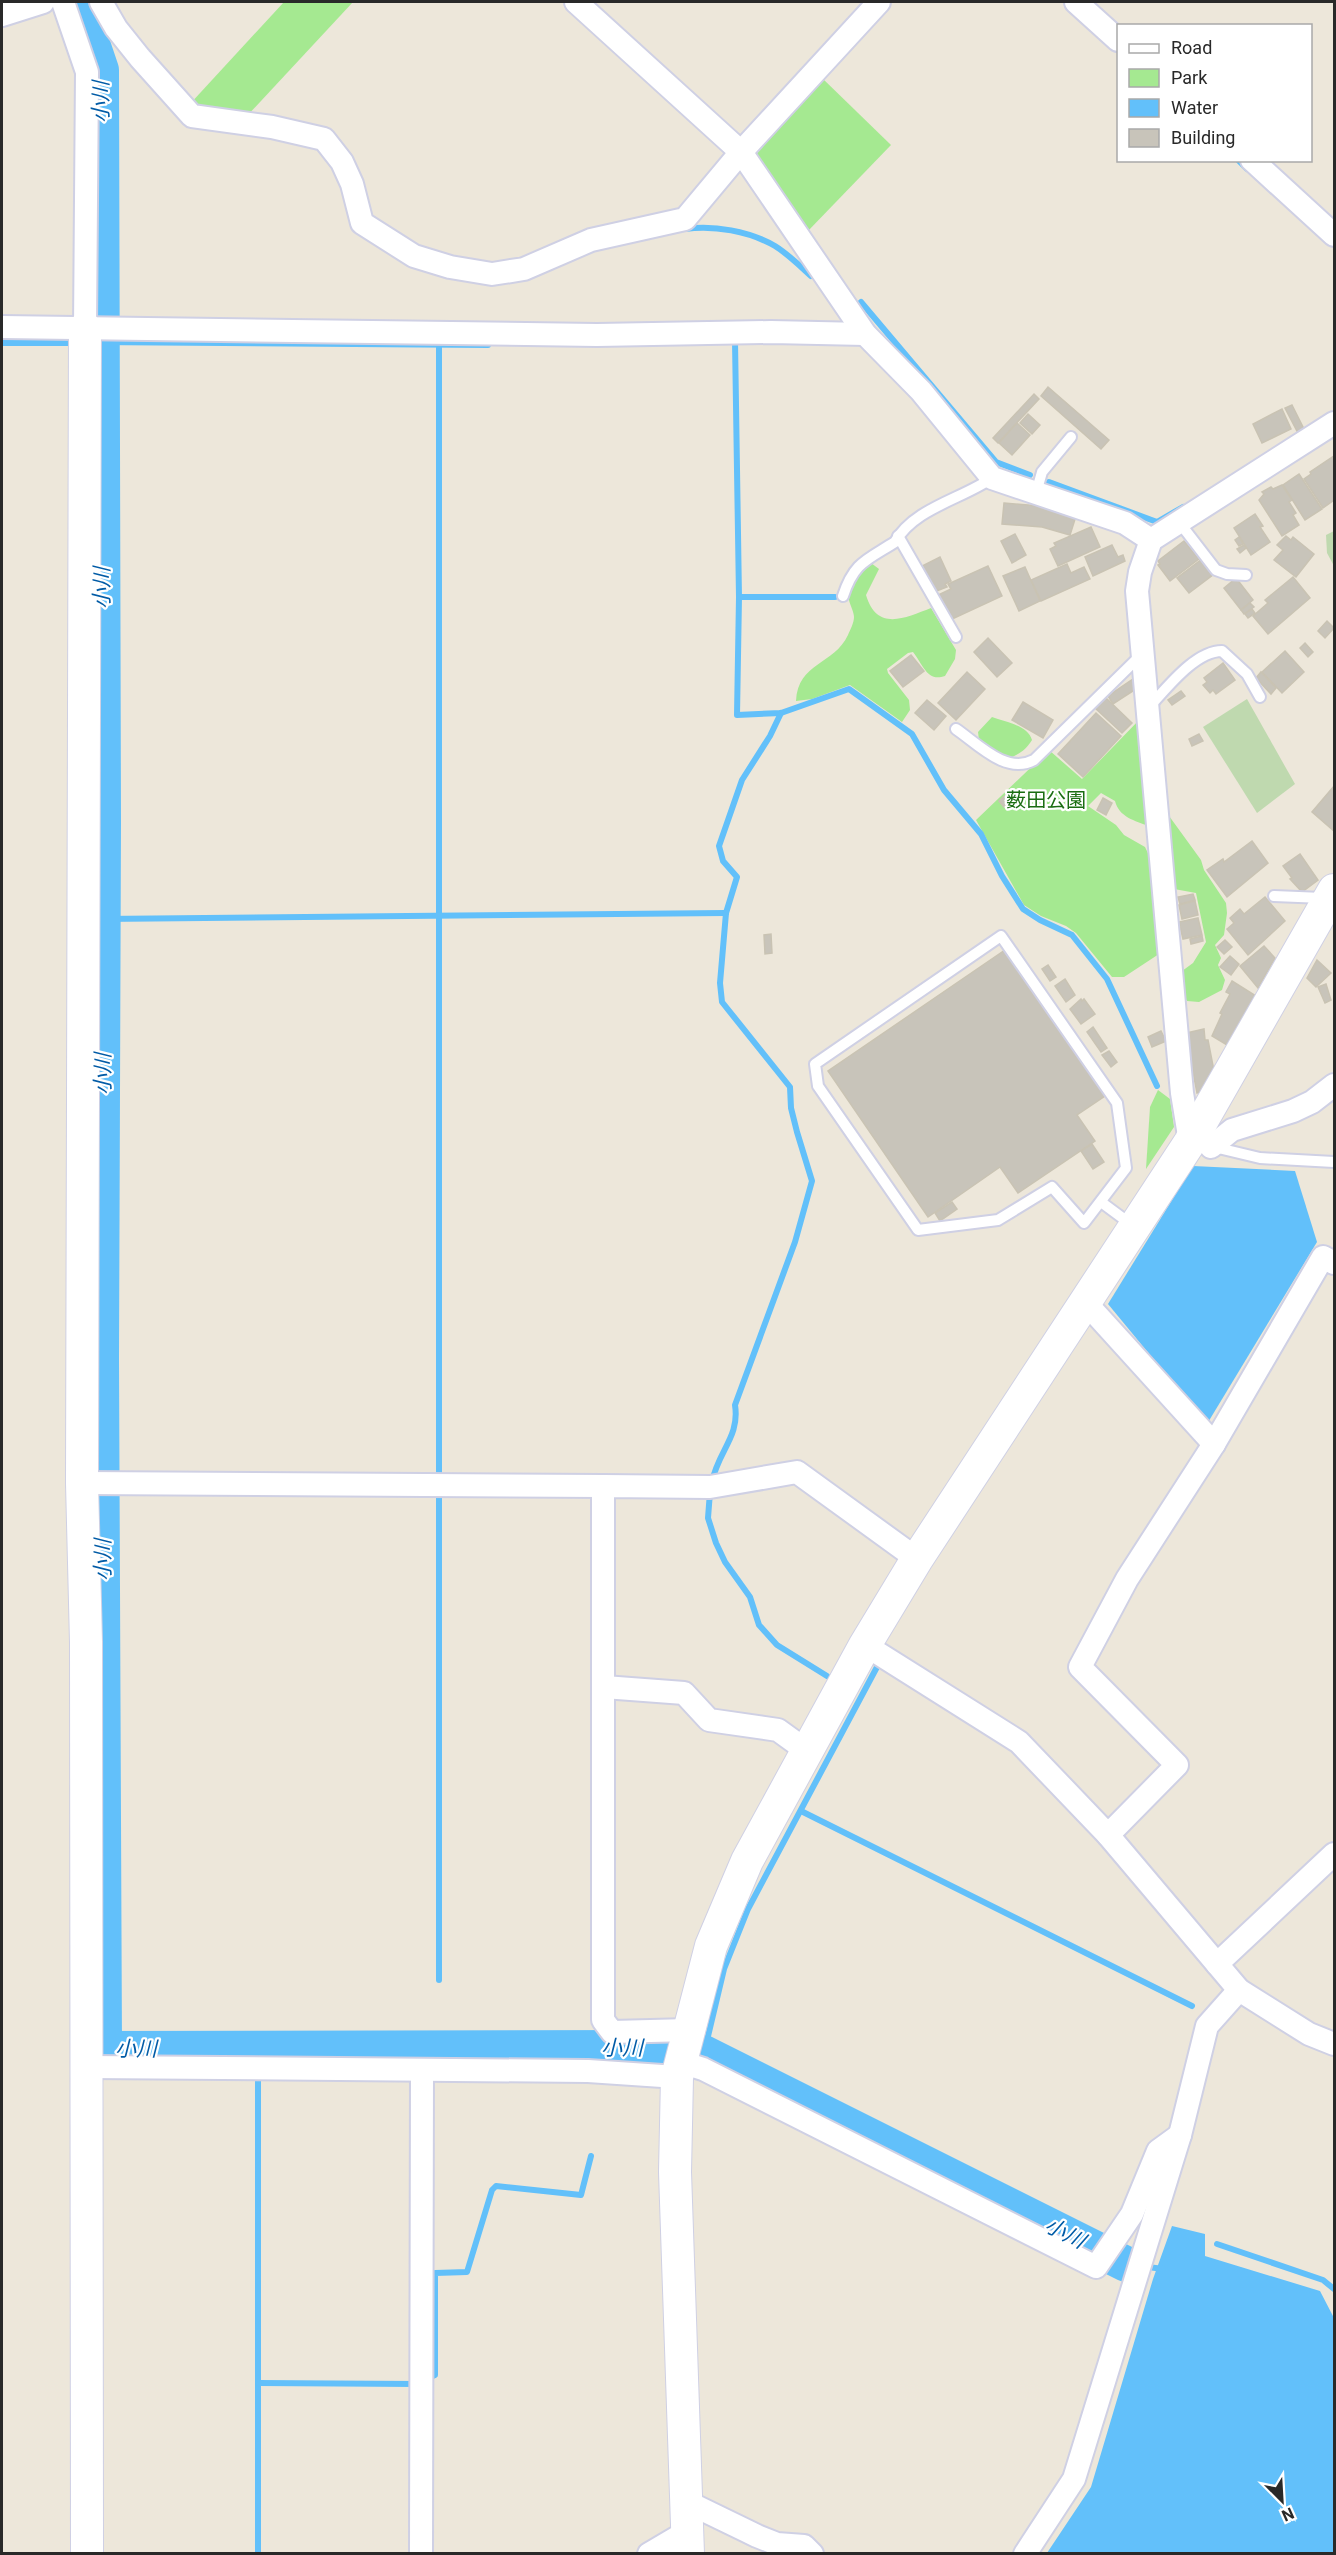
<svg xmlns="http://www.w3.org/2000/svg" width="1336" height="2555" font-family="Roboto,'Noto Sans JP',sans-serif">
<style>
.green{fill:#a5e991}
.cemetery{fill:#bfd9af}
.water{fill:#62c0fa}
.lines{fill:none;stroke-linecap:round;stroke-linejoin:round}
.stream{stroke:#62c0fa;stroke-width:6}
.river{stroke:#62c0fa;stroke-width:36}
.building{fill:#c8c4ba;stroke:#c9c3b3;stroke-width:1.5}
.lane-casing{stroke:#cfd0e4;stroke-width:14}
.street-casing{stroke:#cfd0e4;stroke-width:26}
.secondary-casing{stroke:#cfd0e4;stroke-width:34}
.lane{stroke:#fff;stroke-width:10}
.street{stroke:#fff;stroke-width:22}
.secondary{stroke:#fff;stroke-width:32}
.labels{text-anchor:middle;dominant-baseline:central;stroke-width:4.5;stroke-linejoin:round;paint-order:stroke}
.park-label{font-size:20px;fill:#1b6d13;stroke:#fff}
.water-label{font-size:21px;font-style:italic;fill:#015ba6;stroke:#fff}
</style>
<rect width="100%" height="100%" fill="#ede7da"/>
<!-- green -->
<g class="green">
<path d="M 284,2 L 353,2 L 246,117 L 189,105 Z"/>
<path d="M 821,77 L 891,145 L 807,232 L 755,157 L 756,148 Z"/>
<path d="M 871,563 L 879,569 L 866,595 C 877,632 905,618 931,608 L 956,650 L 955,659 L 945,676 C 927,682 924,666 913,652 L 908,653 L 887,669 L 888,673 L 909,700 L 910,710 L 902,722 L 850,685 L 812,699 L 796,701 C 798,662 834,665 848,635 C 850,630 854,623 854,617 C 854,612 850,605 849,600 C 845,584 858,568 871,563 Z"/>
<path d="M 992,717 C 1005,722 1028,725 1032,740 C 1026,750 1018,755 1007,759 L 979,740 L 978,732 Z"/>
<path d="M 1141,718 L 1149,826 C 1135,821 1119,817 1115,801 L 1101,793 L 1088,806 L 1116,825 L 1124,835 L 1145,847 L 1154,866 L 1156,932 L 1160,939 L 1159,954 L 1124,977 L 1112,977 L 1076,933 L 1066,926 L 1041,916 L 1024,905 L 976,820 L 1049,750 L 1082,779 Z"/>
<path d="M 1164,809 L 1201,860 L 1204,870 L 1226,903 L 1227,913 L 1224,935 L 1215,945 L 1221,958 L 1218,965 L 1225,980 L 1222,990 L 1199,1002 L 1187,1001 L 1181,992 L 1178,974 L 1193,963 L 1206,942 L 1196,893 L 1174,889 Z"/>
<path d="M 1158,1090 L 1170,1099 L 1174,1127 L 1146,1169 L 1150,1107 Z"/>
</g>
<!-- cemetery -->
<g class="cemetery">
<path d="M 1334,531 L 1334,566 L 1327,553 L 1326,535 Z"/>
<path d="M 1247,699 L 1295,784 L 1257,813 L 1203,727 Z"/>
</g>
<!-- water -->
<g class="water">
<path d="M 1193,1166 L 1295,1171 L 1317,1242 L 1207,1424 L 1108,1304 Z"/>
<path d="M 1172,2226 L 1205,2234 L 1205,2256 L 1320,2291 L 1334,2318 L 1334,2553 L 1047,2553 L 1091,2487 L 1153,2279 Z"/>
</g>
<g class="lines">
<!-- stream -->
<g class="stream">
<path d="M 1238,160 L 1247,169"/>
<path d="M 685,229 C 714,225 749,231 775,246 C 788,254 800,266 811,276"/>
<path d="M 861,302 L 996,462 L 1030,475"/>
<path d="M 732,341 L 735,341 L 739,597 L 737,715 L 781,713 L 849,689 L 912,734 L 944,790 L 981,834 L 1002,876 L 1023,909 L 1040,920 L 1072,935 L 1107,979 L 1157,1086"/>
<path d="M 93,342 L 488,345"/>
<path d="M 2,343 L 77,343"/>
<path d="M 439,345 L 439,1980"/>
<path d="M 1049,482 L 1157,522 L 1183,507"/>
<path d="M 739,597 L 835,597"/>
<path d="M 102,919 L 726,913"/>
<path d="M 712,1482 C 718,1451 740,1437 735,1405 L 795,1242 L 812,1181 L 797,1132 L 791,1108 L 790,1087 L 722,1002 L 720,983 L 726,913 L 737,877 L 723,861 L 719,846 L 742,780 L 770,736 L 781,713"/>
<path d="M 710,1492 L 708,1518 L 716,1543 L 725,1562 L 750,1597 L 759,1625 L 777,1645 L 827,1676"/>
<path d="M 801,1811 L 1192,2006"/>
<path d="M 257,2050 L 258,2064"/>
<path d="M 704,2053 L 724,1969 L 748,1909 L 877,1667"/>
<path d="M 258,2074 L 258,2554"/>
<path d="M 1217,2244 L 1323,2280 L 1334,2289"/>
<path d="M 1126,2264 L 1163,2269"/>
<path d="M 426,2379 L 435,2375 L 435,2273 L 467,2272 L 492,2190 L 496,2186 L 581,2195 L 591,2156"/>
<path d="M 258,2383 L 416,2384"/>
</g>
<!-- river -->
<path class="river" d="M 78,2 L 101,70 L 103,823 L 101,1359 L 104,2049 L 661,2048 L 704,2053 L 1126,2264"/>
</g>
<!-- building -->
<g class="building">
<path d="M 1048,387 L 1109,440 L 1101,449 L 1041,396 Z"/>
<path d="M 1034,394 L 1039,399 L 998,443 L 993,438 Z"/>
<path d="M 1292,405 L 1305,431 L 1299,435 L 1285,408 Z"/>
<path d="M 1282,409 L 1291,429 L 1262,443 L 1253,424 Z"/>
<path d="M 1028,414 L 1040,425 L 1032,434 L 1020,423 Z"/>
<path d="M 1017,423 L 1030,435 L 1012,455 L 999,443 Z"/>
<path d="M 1334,456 L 1334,500 L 1323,508 L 1304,479 L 1311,474 L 1310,472 Z"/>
<path d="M 1299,474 L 1322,509 L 1305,520 L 1283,485 Z"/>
<path d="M 1282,485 L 1292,500 L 1289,502 L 1296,513 L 1293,515 L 1299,525 L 1282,536 L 1259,500 L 1264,494 L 1262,492 L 1271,487 L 1273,489 Z"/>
<path d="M 1004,503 L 1040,506 L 1076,516 L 1070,535 L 1042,527 L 1002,524 Z"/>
<path d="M 1255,514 L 1263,526 L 1260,527 L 1270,542 L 1251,555 L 1234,528 Z"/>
<path d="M 1091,527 L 1100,547 L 1058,566 L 1050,549 L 1056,546 L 1054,543 Z"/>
<path d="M 1015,534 L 1026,555 L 1012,563 L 1001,541 Z"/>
<path d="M 1286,536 L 1291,540 L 1293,537 L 1314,554 L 1296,577 L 1274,560 L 1283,550 L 1277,545 Z"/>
<path d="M 1239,537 L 1243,544 L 1239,546 L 1235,540 Z"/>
<path d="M 1184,541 L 1199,559 L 1170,581 L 1158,565 L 1160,564 L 1158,561 Z"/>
<path d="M 1112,545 L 1118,557 L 1123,555 L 1125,561 L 1093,576 L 1085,557 Z"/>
<path d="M 1244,545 L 1246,548 L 1240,553 L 1237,549 Z"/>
<path d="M 940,557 L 951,581 L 945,584 L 947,587 L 934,592 L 922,566 Z"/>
<path d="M 1202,559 L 1214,574 L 1189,593 L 1177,578 Z"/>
<path d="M 1067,564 L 1071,573 L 1084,567 L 1090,579 L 1041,601 L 1031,580 Z"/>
<path d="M 988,566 L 1002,596 L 950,620 L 938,595 L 951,589 L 948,584 Z"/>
<path d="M 1025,567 L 1040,601 L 1019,611 L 1003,576 Z"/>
<path d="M 1293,577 L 1310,598 L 1268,634 L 1253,616 L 1268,603 L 1265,600 Z"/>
<path d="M 1236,578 L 1253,600 L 1241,610 L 1224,588 Z"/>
<path d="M 1250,603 L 1254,607 L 1244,614 L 1241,610 Z"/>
<path d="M 1252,609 L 1255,613 L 1248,618 L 1245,614 Z"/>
<path d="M 1327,621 L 1334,628 L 1325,638 L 1318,631 Z"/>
<path d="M 988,638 L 1012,663 L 997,677 L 974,652 Z"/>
<path d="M 1305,643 L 1313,652 L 1308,657 L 1300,648 Z"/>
<path d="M 1285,651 L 1304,672 L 1282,693 L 1262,672 Z"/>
<path d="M 911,655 L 924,671 L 903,687 L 890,671 Z"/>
<path d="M 1223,663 L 1235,680 L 1216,694 L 1213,690 L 1210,693 L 1203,685 L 1207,682 L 1204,678 Z"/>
<path d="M 967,672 L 985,689 L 956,720 L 938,703 Z"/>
<path d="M 1261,672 L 1276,688 L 1271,694 L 1256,678 Z"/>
<path d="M 1133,679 L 1139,687 L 1113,704 L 1108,696 Z"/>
<path d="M 1181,691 L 1185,696 L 1172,705 L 1168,700 Z"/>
<path d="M 1105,697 L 1132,723 L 1122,733 L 1095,708 Z"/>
<path d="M 927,700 L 946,716 L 934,730 L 915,713 Z"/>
<path d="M 1023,702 L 1053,720 L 1043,738 L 1012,720 Z"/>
<path d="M 1096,713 L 1121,736 L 1083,777 L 1058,754 Z"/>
<path d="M 1199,734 L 1203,741 L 1192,746 L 1189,739 Z"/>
<path d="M 1334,786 L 1334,831 L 1312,812 Z"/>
<path d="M 1008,793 L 1013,800 L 1004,807 L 999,801 Z"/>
<path d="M 1103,798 L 1112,803 L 1106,815 L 1097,810 Z"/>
<path d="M 1252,841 L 1268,863 L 1227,897 L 1207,870 L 1223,859 L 1224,862 Z"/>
<path d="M 1300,854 L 1318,880 L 1302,892 L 1290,879 L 1292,878 L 1283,866 Z"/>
<path d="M 1193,894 L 1195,900 L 1180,904 L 1178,897 Z"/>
<path d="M 1265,897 L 1285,921 L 1248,955 L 1227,929 L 1234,923 L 1230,918 L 1240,909 L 1244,914 Z"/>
<path d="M 1195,901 L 1198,915 L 1182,919 L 1179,905 Z"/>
<path d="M 1198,918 L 1202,935 L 1183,939 L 1179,922 Z"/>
<path d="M 771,934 L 772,953 L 765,954 L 764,935 Z"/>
<path d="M 1202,936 L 1203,941 L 1191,944 L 1190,939 Z"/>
<path d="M 1225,940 L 1232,947 L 1224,954 L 1217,947 Z"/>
<path d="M 1264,946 L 1275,958 L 1258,988 L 1240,966 Z"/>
<path d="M 1005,950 L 1105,1096 L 1077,1115 L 1095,1141 L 1018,1193 L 1000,1167 L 928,1217 L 828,1071 Z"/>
<path d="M 1230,956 L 1239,964 L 1231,975 L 1220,967 Z"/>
<path d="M 1317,960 L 1331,973 L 1316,987 L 1307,978 Z"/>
<path d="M 1048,965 L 1056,977 L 1050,981 L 1042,969 Z"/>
<path d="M 1065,979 L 1075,995 L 1066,1002 L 1055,986 Z"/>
<path d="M 1232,981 L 1256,996 L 1227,1045 L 1212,1036 L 1222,1014 L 1220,1013 L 1230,994 L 1226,992 Z"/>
<path d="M 1326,984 L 1331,1000 L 1325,1003 L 1318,987 Z"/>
<path d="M 1081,999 L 1082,1001 L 1084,999 L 1095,1014 L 1081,1024 L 1070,1009 Z"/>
<path d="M 1093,1027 L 1107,1048 L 1101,1052 L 1087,1032 Z"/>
<path d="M 1204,1029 L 1205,1040 L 1208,1040 L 1214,1071 L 1203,1091 L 1197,1093 L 1191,1061 L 1187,1062 L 1186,1033 Z"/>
<path d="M 1161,1031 L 1166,1041 L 1152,1047 L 1148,1037 Z"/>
<path d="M 1109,1051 L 1117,1062 L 1111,1067 L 1102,1055 Z"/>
<path d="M 1092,1144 L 1104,1162 L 1093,1169 L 1081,1151 Z"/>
<path d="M 952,1202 L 957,1209 L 940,1221 L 935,1213 Z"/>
</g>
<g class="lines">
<!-- lane casing -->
<g class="lane-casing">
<g id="lane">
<path d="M 1036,493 L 1042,472 L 1071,437"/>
<path d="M 1179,522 L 1216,570 L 1227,574 L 1246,575"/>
<path d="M 898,536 L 956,637"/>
<path d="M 843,596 C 854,562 867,560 895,542 C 914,508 962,499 992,478"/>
<path d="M 1149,707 C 1167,688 1195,651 1222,651 L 1247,674 L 1260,697"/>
<path d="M 956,729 C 978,744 1006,775 1034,760 L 1141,655"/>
<path d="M 1274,896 L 1323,898"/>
<path d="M 1001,936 L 1117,1103 L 1126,1168 L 1084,1223 L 1052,1187 L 998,1220 L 918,1230 L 818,1086 L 815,1064 Z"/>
<path d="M 1214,1147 L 1260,1158 L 1334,1162"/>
<path d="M 1101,1202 L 1132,1225"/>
</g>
</g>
<!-- street casing -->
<g class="street-casing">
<g id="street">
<path d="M 63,2 L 87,72 L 85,328"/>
<path d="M 101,2 L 116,28 L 140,58 L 192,116 L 272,127 L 324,139 L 342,162 L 352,184 L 362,223 L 414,256 L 450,267 L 492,274 L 524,269 L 591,240 L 685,219 L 741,152 L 879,2"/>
<path d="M 576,2 L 741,152 L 865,334 L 921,391 L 992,478 L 1125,523 L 1151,540"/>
<path d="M 1076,2 L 1118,40"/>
<path d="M 2,15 L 43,2"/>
<path d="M 1252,160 L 1334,235"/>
<path d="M 2,327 L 597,335 L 771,332 L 865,334"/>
<path d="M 1190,1142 L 1182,1093 L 1137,591 L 1140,572 L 1151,540 L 1334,423"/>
<path d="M 1211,1147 L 1232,1130 L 1293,1111 L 1312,1102 L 1334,1085"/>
<path d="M 1086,1303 L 1214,1444"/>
<path d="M 82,1483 L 603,1486"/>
<path d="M 865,1645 L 1019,1742 L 1108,1835 L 1239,1990 L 1309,2034 L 1334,2044"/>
<path d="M 604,1687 L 684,1693 L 709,1720 L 778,1730 L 807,1751"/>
<path d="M 1108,1835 L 1177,1765 L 1080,1667 L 1127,1579 L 1214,1444 L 1323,1257 L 1334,1263"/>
<path d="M 1217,1964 L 1334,1854"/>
<path d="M 689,2030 L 612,2032 L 603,2020 L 603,1486 L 710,1487 L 797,1472 L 917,1559"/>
<path d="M 681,2062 L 703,2069 L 1096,2267 L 1132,2214 L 1158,2151 L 1180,2135"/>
<path d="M 87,2067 L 588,2071 L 677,2077"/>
<path d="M 687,2502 L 757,2536 L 777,2544 L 804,2546 L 812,2554"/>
<path d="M 421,2554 L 422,2070"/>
<path d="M 649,2554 L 688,2531"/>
<path d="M 1025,2554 L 1074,2479 L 1180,2135 L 1207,2026 L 1239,1990"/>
</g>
</g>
<!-- secondary casing -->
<g class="secondary-casing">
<g id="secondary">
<path d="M 85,328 L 82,1483 L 86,1642 L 87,2554"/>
<path d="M 688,2554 L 675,2172 L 677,2077 L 711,1946 L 747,1861 L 865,1645 L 917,1559 L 1190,1142 L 1334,890"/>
</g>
</g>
<!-- lane -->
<use href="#lane" class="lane"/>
<!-- street -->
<use href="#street" class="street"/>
<!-- secondary -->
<use href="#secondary" class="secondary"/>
</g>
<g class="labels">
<!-- park labels -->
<g class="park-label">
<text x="1046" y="800">薮田公園</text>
</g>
<!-- water labels -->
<g class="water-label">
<text transform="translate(101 102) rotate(-90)">小川</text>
<text transform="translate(102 588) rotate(-90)">小川</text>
<text transform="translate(103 1074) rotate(-90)">小川</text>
<text transform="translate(103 1560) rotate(-90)">小川</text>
<text x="622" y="2048">小川</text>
<text x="136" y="2049">小川</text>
<text transform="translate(1065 2233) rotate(27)">小川</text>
</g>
</g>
<!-- border -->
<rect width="1336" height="2555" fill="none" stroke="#292929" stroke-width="6"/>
<!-- legend -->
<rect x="1117" y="24" width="195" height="138" fill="#ffffff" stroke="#a9a9a9" stroke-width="1.5"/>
<rect x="1129" y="44" width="30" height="9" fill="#ffffff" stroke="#a9a9a9" stroke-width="1.5"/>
<text x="1171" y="54" font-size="18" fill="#292929">Road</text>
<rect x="1129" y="69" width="30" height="18" fill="#a5e991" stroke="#a9a9a9" stroke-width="1.5"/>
<text x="1171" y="84" font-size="18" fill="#292929">Park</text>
<rect x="1129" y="99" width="30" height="18" fill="#62c0fa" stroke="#a9a9a9" stroke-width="1.5"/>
<text x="1171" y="114" font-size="18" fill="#292929">Water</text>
<rect x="1129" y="129" width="30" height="18" fill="#c8c4ba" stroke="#a9a9a9" stroke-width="1.5"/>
<text x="1171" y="144" font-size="18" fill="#292929">Building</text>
<!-- north arrow -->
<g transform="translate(1282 2501) rotate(156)" stroke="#ffffff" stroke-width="4.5" paint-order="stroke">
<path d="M0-4.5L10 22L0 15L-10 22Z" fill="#292929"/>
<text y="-9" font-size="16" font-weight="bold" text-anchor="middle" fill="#292929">N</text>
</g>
</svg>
